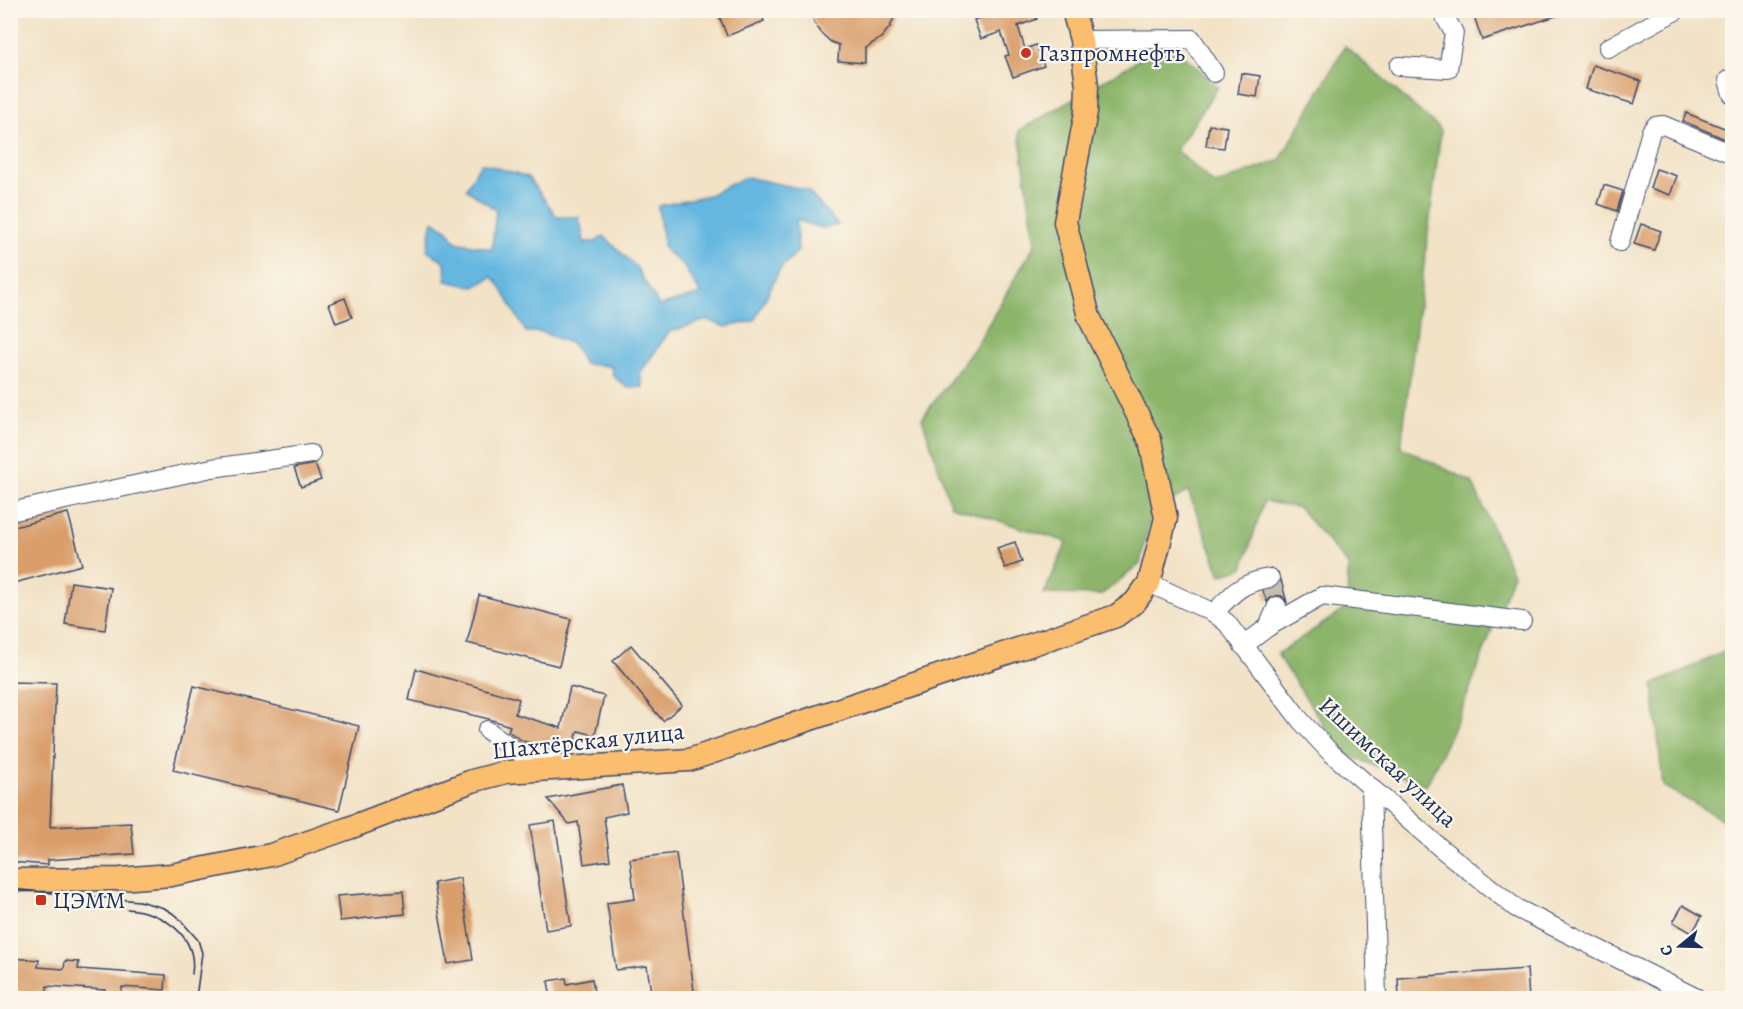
<svg xmlns="http://www.w3.org/2000/svg" width="1743" height="1009" font-family="Alegreya,serif">
<style>
.forest{fill:#8cb56b;stroke:#547264;stroke-width:1.5}
.water{fill:#65b7e0;stroke:#40739f;stroke-width:1.5}
.building{fill:#d99e6a}
.lines{fill:none;stroke-linecap:round;stroke-linejoin:round}
.minor-tunnel{stroke:#c7beb1;stroke-width:18;stroke-dasharray:18 9;stroke-linecap:butt}
.minor-casing{stroke:#3b4a6e;stroke-width:20}
.major-casing{stroke:#3b4a6e;stroke-width:25}
.minor{stroke:#fff;stroke-width:18}
.major{stroke:#fbbd6e;stroke-width:22}
.tram{stroke:#1b2f5e;stroke-width:1.5}
.poi-dot{fill:#c8321e;stroke:#fbf7ec;stroke-width:2}
.labels{text-anchor:middle;dominant-baseline:central;stroke-width:4.5;stroke-linejoin:round;paint-order:stroke}
.poi-label{font-size:24px;fill:#1b2f5e;stroke:#fbf7ec;text-anchor:start}
.street-label{font-size:24px;fill:#1b2f5e;stroke:#fbf7ec}
</style>
<rect width="100%" height="100%" fill="#fbf7ec"/>
<filter id="ink" filterUnits="userSpaceOnUse"><feTurbulence type="fractalNoise" baseFrequency=".0167" numOctaves="2"/><feDisplacementMap in="SourceGraphic" scale="12" xChannelSelector="R" yChannelSelector="G"/><feConvolveMatrix kernelMatrix="1 2 1 2 8 2 1 2 1" color-interpolation-filters="sRGB"/></filter>
<filter id="wash" filterUnits="userSpaceOnUse"><feTurbulence type="fractalNoise" baseFrequency=".008" numOctaves="4" result="noise"/><feDisplacementMap in="SourceGraphic" scale="24" xChannelSelector="R" yChannelSelector="G"/><feGaussianBlur stdDeviation="1.35" result="paint"/><feColorMatrix in="noise" values="0 0 0 0 0 0 0 0 0 0 0 0 0 0 0 0 0 1.4 0 .05"/><feComposite in="paint" operator="in"/></filter>
<g filter="url(#wash)">
<rect width="100%" height="100%" fill="#f2e2c6"/>
<!-- forest -->
<g class="forest">
<path d="M 1169,42 L 1218,87 L 1176,150 L 1215,185 L 1280,160 L 1345,46 L 1441,130 L 1401,447 L 1472,482 L 1513,574 L 1461,712 L 1426,786 L 1342,753 L 1277,654 L 1347,608 L 1348,565 L 1299,508 L 1264,501 L 1243,568 L 1221,575 L 1188,491 L 1151,513 L 1140,564 L 1101,595 L 1044,594 L 1067,542 L 951,506 L 922,418 L 976,346 L 1035,244 L 1019,131 Z"/>
<path d="M 1732,648 L 1732,825 L 1663,786 L 1653,685 Z"/>
</g>
<!-- water -->
<path class="water" d="M 481,163 L 528,177 L 557,217 L 579,217 L 584,242 L 595,242 L 604,236 L 636,267 L 659,306 L 701,294 L 683,265 L 664,249 L 658,206 L 709,195 L 746,177 L 807,190 L 838,225 L 822,228 L 796,220 L 798,251 L 780,269 L 754,321 L 726,327 L 707,320 L 669,332 L 640,373 L 643,387 L 628,388 L 613,376 L 611,366 L 584,364 L 573,344 L 541,332 L 526,332 L 498,283 L 492,277 L 474,287 L 446,281 L 445,262 L 427,250 L 433,221 L 447,229 L 456,242 L 492,249 L 496,210 L 466,189 Z"/>
<g id="blocks">
<!-- building -->
<g class="building">
<path d="M 717,10 L 760,10 L 764,21 L 727,36 Z"/>
<path d="M 811,10 L 897,10 L 890,27 L 881,38 L 865,48 L 865,63 L 838,61 L 839,45 L 831,42 L 821,33 L 814,22 Z"/>
<path d="M 1000,10 L 1034,10 L 1037,19 L 1018,26 L 1025,49 L 1036,45 L 1044,66 L 1013,77 L 1005,56 L 1009,55 L 1001,32 L 981,39 L 974,20 Z"/>
<path d="M 1491,10 L 1564,10 L 1565,13 L 1482,40 L 1474,16 Z"/>
<path d="M 1593,65 L 1641,81 L 1634,104 L 1586,89 Z"/>
<path d="M 1241,73 L 1260,76 L 1257,97 L 1238,94 Z"/>
<path d="M 1686,113 L 1732,131 L 1732,142 L 1683,121 Z"/>
<path d="M 1209,125 L 1227,127 L 1224,148 L 1206,146 Z"/>
<path d="M 1656,169 L 1677,176 L 1670,195 L 1650,188 Z"/>
<path d="M 1604,185 L 1623,191 L 1617,211 L 1598,204 Z"/>
<path d="M 1641,224 L 1661,231 L 1654,250 L 1634,244 Z"/>
<path d="M 345,298 L 352,317 L 336,323 L 329,304 Z"/>
<path d="M 315,464 L 321,480 L 301,487 L 294,468 Z"/>
<path d="M 68,513 L 82,565 L 10,584 L 10,528 Z"/>
<path d="M 1015,542 L 1022,562 L 1005,568 L 997,548 Z"/>
<path d="M 1281,580 L 1287,603 L 1282,596 L 1276,595 L 1271,597 L 1267,602 L 1263,591 L 1277,587 Z"/>
<path d="M 71,582 L 111,588 L 105,630 L 65,624 Z"/>
<path d="M 479,595 L 571,619 L 559,666 L 467,643 Z"/>
<path d="M 631,645 L 682,705 L 663,721 L 613,661 Z"/>
<path d="M 416,669 L 519,699 L 515,714 L 561,728 L 570,687 L 604,696 L 595,735 L 578,731 L 571,754 L 569,754 L 523,741 L 508,731 L 510,726 L 489,719 L 409,700 Z"/>
<path d="M 10,682 L 56,683 L 50,827 L 131,823 L 134,854 L 48,860 L 48,865 L 10,862 Z"/>
<path d="M 194,686 L 359,726 L 339,810 L 173,770 Z"/>
<path d="M 622,785 L 627,812 L 604,817 L 610,860 L 584,864 L 578,822 L 569,824 L 548,799 Z"/>
<path d="M 555,821 L 571,926 L 546,930 L 530,825 Z"/>
<path d="M 676,853 L 695,999 L 652,999 L 647,966 L 616,970 L 607,903 L 635,899 L 630,859 Z"/>
<path d="M 460,878 L 473,960 L 448,964 L 434,883 Z"/>
<path d="M 403,891 L 405,914 L 340,921 L 337,896 Z"/>
<path d="M 1683,905 L 1702,916 L 1692,933 L 1673,922 Z"/>
<path d="M 10,958 L 39,960 L 38,967 L 64,969 L 65,961 L 79,962 L 78,969 L 166,975 L 165,990 L 122,987 L 122,996 L 104,995 L 105,990 L 47,986 L 47,996 L 10,992 Z"/>
<path d="M 1527,969 L 1529,999 L 1399,999 L 1398,978 Z"/>
<path d="M 566,978 L 567,984 L 592,979 L 595,999 L 551,999 L 548,981 Z"/>
</g>
</g>
</g>
<g filter="url(#ink)">
<use href="#blocks" fill-opacity="0" stroke="#3b4a6e" stroke-width="1.5"/>
<g class="lines">
<!-- minor-tunnel -->
<path class="minor-tunnel" d="M 1270,578 L 1277,606"/>
<!-- minor casing -->
<g class="minor-casing">
<g id="minor">
<path d="M 1081,40 L 1192,39 L 1214,73"/>
<path d="M 1608,48 L 1677,10"/>
<path d="M 1399,66 L 1448,69 L 1454,33 L 1441,10"/>
<path d="M 1732,78 L 1728,80 L 1732,94"/>
<path d="M 1620,242 L 1651,131 L 1655,126 L 1663,125 L 1732,154"/>
<path d="M 10,512 L 212,468 L 311,454"/>
<path d="M 1149,583 L 1214,613 L 1227,623 L 1301,721 L 1330,752 L 1443,850 L 1516,908 L 1697,998"/>
<path d="M 1214,613 C 1233,593 1242,582 1270,578"/>
<path d="M 1268,627 L 1322,596 L 1522,621"/>
<path d="M 1243,646 L 1268,627 L 1277,606"/>
<path d="M 487,730 L 518,752 L 564,765"/>
<path d="M 1371,787 L 1377,998"/>
</g>
</g>
<!-- major casing -->
<g class="major-casing">
<path id="major" d="M 10,880 L 120,879 L 171,875 L 271,855 L 349,828 L 472,781 L 506,772 L 689,760 L 1116,616 L 1135,602 L 1149,583 L 1166,518 L 1150,440 L 1089,317 L 1065,222 L 1086,112 L 1087,86 L 1081,40 L 1073,10"/>
</g>
<!-- minor -->
<use href="#minor" class="minor"/>
<!-- major -->
<use href="#major" class="major"/>
<!-- tram -->
<g class="tram">
<path d="M 10,889 L 139,901 L 164,908 L 177,916 L 198,940 L 202,953 L 196,998"/>
<path d="M 127,909 C 162,912 198,934 192,974"/>
</g>
</g>
</g>
<!-- markers -->
<g class="poi-dot">
<circle cx="1026" cy="53" r="6"/>
<rect x="35" y="894" width="12" height="12" rx="3"/>
</g>
<g class="labels">
<!-- poi labels -->
<g class="poi-label">
<text x="1038" y="53">Газпромнефть</text>
<text x="53" y="900">ЦЭММ</text>
</g>
<!-- street labels -->
<g class="street-label">
<text transform="translate(588 741) rotate(-6)">Шахтёрская улица</text>
<text transform="translate(1388 762) rotate(43)">Ишимская улица</text>
</g>
</g>
<!-- margin -->
<rect width="1743" height="1009" fill="none" stroke="#fbf7ec" stroke-width="36"/>
<!-- north arrow -->
<g transform="translate(1680 946) rotate(251)" stroke="#fbf7ec" stroke-width="4.5" paint-order="stroke">
<path d="M0-4.5L10 22L0 15L-10 22Z" fill="#1b2f5e"/>
<text y="-9" font-size="16" font-weight="bold" text-anchor="middle" fill="#1b2f5e">С</text>
</g>
</svg>
